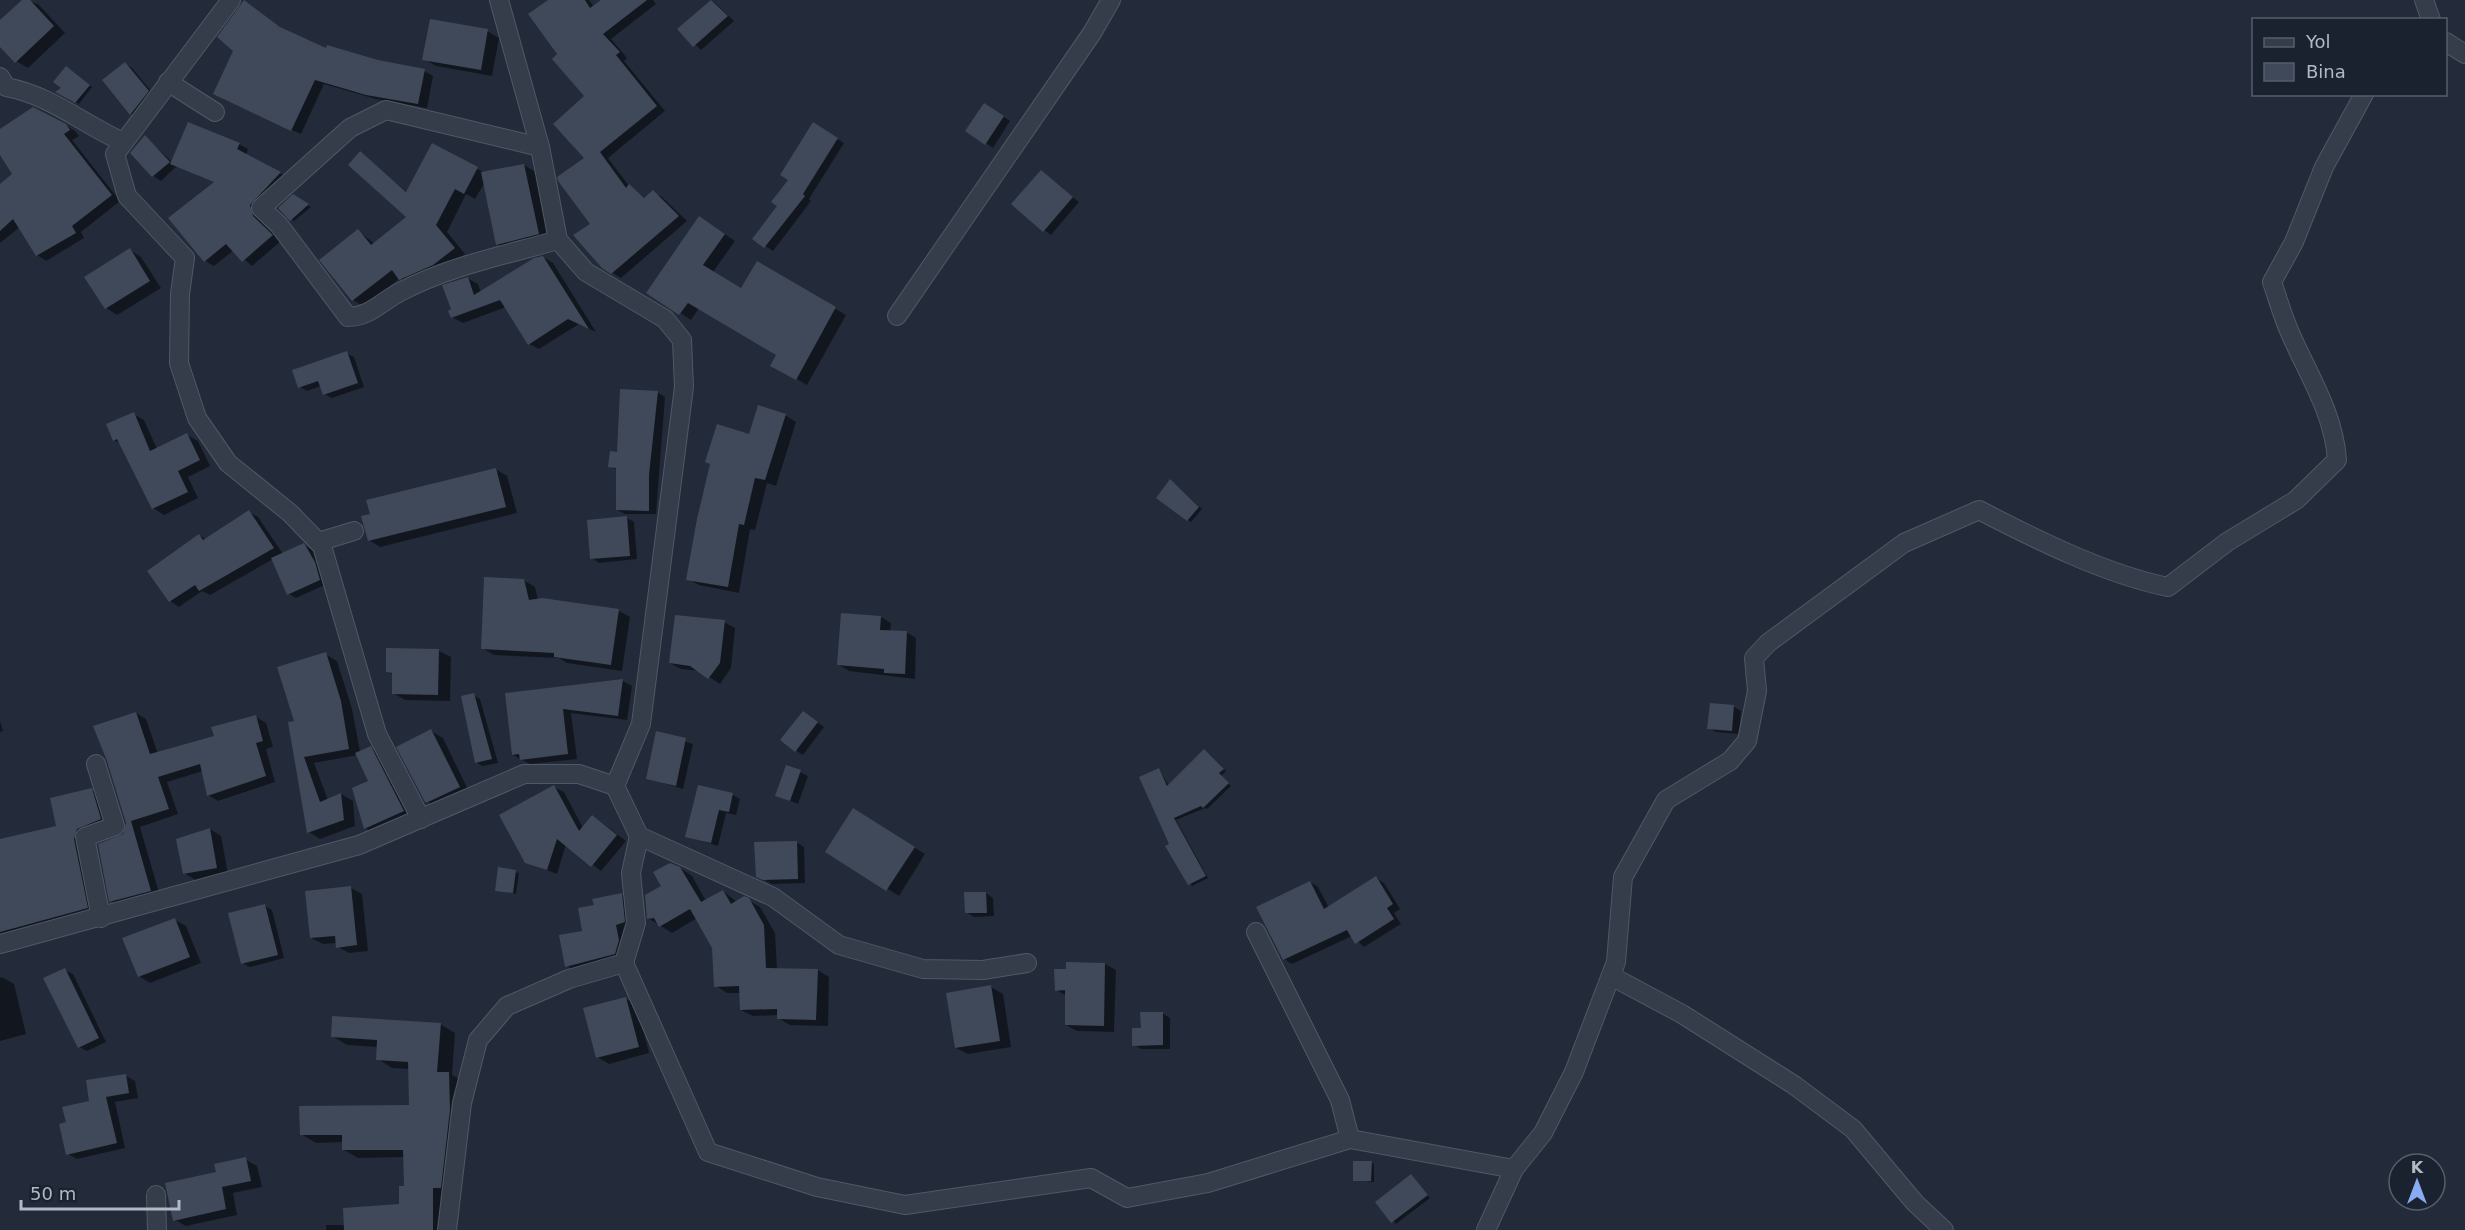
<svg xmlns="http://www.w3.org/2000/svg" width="2465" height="1230" font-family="'DejaVu Sans',sans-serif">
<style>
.shadow{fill:#0007}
.building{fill:#3f4959}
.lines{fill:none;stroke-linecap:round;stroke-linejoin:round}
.minor-casing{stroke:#515865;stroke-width:20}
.minor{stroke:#363d4a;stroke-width:18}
</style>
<rect width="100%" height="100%" fill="#232b3a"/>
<!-- shadow -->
<g class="shadow">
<path d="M 24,0 L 38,4 L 65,33 L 28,68 L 16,61 L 0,44 L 0,22 Z"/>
<path d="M 551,0 L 589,0 L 594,7 L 603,0 L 653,0 L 656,4 L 611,39 L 627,58 L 624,61 L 665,111 L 608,158 L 629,186 L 646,199 L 653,192 L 662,197 L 687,221 L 621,278 L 603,267 L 592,224 L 587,158 L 586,96 L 559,54 Z"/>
<path d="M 245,1 L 285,31 L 327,50 L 424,71 L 433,76 L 427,108 L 376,99 L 324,84 L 301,134 L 223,99 Z"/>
<path d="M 713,1 L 734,21 L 701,50 L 680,30 Z"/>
<path d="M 487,31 L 499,38 L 492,76 L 436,66 L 424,59 Z"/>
<path d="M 125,63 L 132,68 L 155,96 L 139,118 L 131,114 L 104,80 Z"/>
<path d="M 70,69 L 92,87 L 79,104 L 57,92 L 63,88 Z"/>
<path d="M 992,109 L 1010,121 L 993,148 L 986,143 Z"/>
<path d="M 813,124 L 844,143 L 809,199 L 811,201 L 773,251 L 754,238 L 779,206 Z"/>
<path d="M 65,125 L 75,131 L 79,136 L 72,140 L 120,201 L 81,232 L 84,238 L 46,261 L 37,255 L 20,227 L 0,243 L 0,186 L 14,174 L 0,153 L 0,131 Z"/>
<path d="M 146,137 L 173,163 L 239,144 L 248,149 L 246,155 L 289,178 L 259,211 L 262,223 L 281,241 L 252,266 L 234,250 L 214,266 L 204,260 L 215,182 L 177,166 L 161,181 L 153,176 L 132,153 Z"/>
<path d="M 432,145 L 485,173 L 524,165 L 536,172 L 550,240 L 509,251 L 497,244 L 485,182 L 475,199 L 466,194 L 447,232 L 465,254 L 445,270 L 412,285 L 400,278 L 364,307 L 353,300 L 358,231 L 375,244 L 408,217 L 360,153 L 407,192 Z"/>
<path d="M 1041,172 L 1079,202 L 1051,235 L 1044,230 Z"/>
<path d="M 294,196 L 311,207 L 294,221 L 291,219 Z"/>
<path d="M 710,224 L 735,241 L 713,272 L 742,289 L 757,263 L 846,315 L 807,385 L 772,365 L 778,355 L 699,308 L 691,320 L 648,292 Z"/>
<path d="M 130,250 L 141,257 L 161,288 L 117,315 L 106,308 Z"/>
<path d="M 543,257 L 553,263 L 596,332 L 579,324 L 539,349 L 529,344 L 506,307 L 463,323 L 452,317 L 467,278 L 478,284 L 481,293 Z"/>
<path d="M 346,353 L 354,357 L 364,387 L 332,398 L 324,394 L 321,386 L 307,391 L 300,387 Z"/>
<path d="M 657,392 L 665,397 L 656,514 L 625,514 L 617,510 L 618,470 L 610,466 Z"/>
<path d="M 133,414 L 144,420 L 157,449 L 187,435 L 198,441 L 210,466 L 188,477 L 198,498 L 164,515 L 153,508 L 121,444 L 114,440 Z"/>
<path d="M 785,415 L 796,422 L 776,486 L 767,483 L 755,530 L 750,529 L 739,593 L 699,585 L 688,579 L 750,436 Z"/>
<path d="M 496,469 L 507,476 L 517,513 L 380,547 L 369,540 Z"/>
<path d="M 1174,483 L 1202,509 L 1191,522 L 1188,520 Z"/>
<path d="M 249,512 L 258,517 L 283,554 L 304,545 L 311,549 L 316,555 L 327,584 L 296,598 L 289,594 L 273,559 L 210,595 L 202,591 L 179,607 L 170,601 L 199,535 L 207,540 Z"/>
<path d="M 627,518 L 634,522 L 637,559 L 599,563 L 592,558 Z"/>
<path d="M 523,580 L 535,587 L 538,600 L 619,611 L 630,617 L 622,671 L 567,663 L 559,658 L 494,655 L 482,648 Z"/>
<path d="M 881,617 L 891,623 L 890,632 L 906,632 L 916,638 L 915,679 L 849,671 L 839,665 Z"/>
<path d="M 724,622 L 735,628 L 731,668 L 720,684 L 700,671 L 681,669 L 670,663 Z"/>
<path d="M 388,649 L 439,651 L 451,657 L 450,701 L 405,700 L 393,693 L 394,675 L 387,672 Z"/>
<path d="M 325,654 L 337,661 L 352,709 L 360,752 L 370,748 L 382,754 L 415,817 L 377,834 L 365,828 L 369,781 L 358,755 L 314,763 L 328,800 L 341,794 L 353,801 L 355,826 L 320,839 L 309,832 L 296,722 Z"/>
<path d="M 623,681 L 632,686 L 627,720 L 571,713 L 577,759 L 530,764 L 513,755 L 506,694 Z"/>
<path d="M 473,695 L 480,699 L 498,763 L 482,766 L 476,762 Z"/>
<path d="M 1711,705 L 1734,707 L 1741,711 L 1739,734 L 1716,732 L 1709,728 Z"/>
<path d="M 136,713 L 146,719 L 158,754 L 216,737 L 256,717 L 266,723 L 273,747 L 266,749 L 275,782 L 218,801 L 208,795 L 203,771 L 167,782 L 178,814 L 140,827 L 160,896 L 121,907 L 111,901 L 127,823 Z"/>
<path d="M 810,717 L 824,727 L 803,755 L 795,750 Z"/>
<path d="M 0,721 L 3,731 L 0,732 Z"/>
<path d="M 431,731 L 443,738 L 470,794 L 437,807 L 426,801 Z"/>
<path d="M 657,733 L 693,744 L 683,789 L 647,778 Z"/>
<path d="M 1208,753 L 1226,771 L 1221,776 L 1231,786 L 1207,809 L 1205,808 L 1176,820 L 1208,878 L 1192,886 L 1171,844 L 1159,769 L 1169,786 Z"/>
<path d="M 800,772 L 808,776 L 798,804 L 776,795 Z"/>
<path d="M 554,787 L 564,792 L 583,828 L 593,816 L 626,841 L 601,871 L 566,844 L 557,874 L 526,862 Z"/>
<path d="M 91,790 L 104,797 L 113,826 L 89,836 L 99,915 L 0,937 L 0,841 L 58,827 Z"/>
<path d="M 733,795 L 740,799 L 736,815 L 726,813 L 718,846 L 687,836 Z"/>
<path d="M 865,817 L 925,854 L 899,896 L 827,851 Z"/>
<path d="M 210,829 L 221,836 L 228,874 L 196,880 L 184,873 Z"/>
<path d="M 796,842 L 804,847 L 805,883 L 772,884 L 757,876 Z"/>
<path d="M 680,868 L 692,876 L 706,901 L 723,891 L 737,902 L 748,900 L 760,907 L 775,933 L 777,969 L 817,970 L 829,977 L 828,1026 L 790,1025 L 778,1018 L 778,1015 L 753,1016 L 741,1010 L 740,993 L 727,993 L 716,986 L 714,948 L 697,918 L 672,933 L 648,918 L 663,886 Z"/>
<path d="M 499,869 L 519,873 L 516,894 L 497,890 Z"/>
<path d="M 1376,878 L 1384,883 L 1400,909 L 1394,913 L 1401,924 L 1364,947 L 1352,936 L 1292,964 L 1284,959 L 1310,882 L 1318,887 L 1329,908 Z"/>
<path d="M 351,888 L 362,894 L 368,951 L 349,953 L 338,947 L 337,943 L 323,944 L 311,938 Z"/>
<path d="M 986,893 L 993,898 L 994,916 L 974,917 L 966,912 Z"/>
<path d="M 621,895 L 629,899 L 632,926 L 623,929 L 626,945 L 622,958 L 574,970 L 567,966 L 596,907 Z"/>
<path d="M 265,906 L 272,910 L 284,958 L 250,967 L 242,963 Z"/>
<path d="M 175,920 L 186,926 L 201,963 L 150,983 L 139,976 Z"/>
<path d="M 1105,964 L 1116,970 L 1114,1032 L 1077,1031 L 1066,1025 L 1067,996 L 1056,990 Z"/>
<path d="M 65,970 L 73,974 L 106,1042 L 87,1051 L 79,1047 Z"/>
<path d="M 2,977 L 14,984 L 26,1034 L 0,1041 L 0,978 Z"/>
<path d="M 991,987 L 1003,994 L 1011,1047 L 968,1054 L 956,1048 Z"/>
<path d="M 626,999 L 637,1005 L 649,1053 L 609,1064 L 597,1057 Z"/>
<path d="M 1162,1013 L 1170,1018 L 1170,1049 L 1141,1049 L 1134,1045 L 1142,1030 Z"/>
<path d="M 440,1024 L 455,1033 L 452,1075 L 464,1082 L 461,1143 L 447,1143 L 448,1230 L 326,1230 L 326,1225 L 345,1225 L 401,1205 L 406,1188 L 405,1157 L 358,1158 L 344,1150 L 343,1142 L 316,1143 L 301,1134 L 410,1107 L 410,1069 L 392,1068 L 378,1059 L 378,1047 L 347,1045 L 332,1036 Z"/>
<path d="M 126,1076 L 135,1081 L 138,1098 L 115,1102 L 125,1148 L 77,1159 L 68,1154 L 91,1103 Z"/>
<path d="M 245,1159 L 257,1166 L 262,1187 L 233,1193 L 237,1215 L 186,1226 L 175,1220 L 218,1174 Z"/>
<path d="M 1371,1162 L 1374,1164 L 1374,1182 L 1354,1180 Z"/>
<path d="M 1411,1176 L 1430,1198 L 1396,1224 L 1377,1202 Z"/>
</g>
<!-- building -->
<g class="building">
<path d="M 22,0 L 30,0 L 54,26 L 15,63 L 0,47 L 0,20 Z"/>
<path d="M 244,0 L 280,27 L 326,48 L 327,45 L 378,60 L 425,69 L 418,104 L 366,95 L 315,80 L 291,131 L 213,94 L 233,51 L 217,37 Z"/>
<path d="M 548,0 L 585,0 L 590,8 L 601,0 L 647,0 L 603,34 L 620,52 L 616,55 L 657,106 L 600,152 L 626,188 L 629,184 L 644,198 L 653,190 L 679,216 L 611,274 L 602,268 L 573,235 L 590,224 L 558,181 L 557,177 L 584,158 L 553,124 L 584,96 L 552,59 L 557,54 L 528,14 Z"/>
<path d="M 711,0 L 728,16 L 693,47 L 677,29 Z"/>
<path d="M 430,19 L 488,29 L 481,70 L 422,60 Z"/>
<path d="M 125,62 L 149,91 L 130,115 L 102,80 Z"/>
<path d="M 66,66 L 90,85 L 75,103 L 55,92 L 61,88 L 53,82 Z"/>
<path d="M 984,103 L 1004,116 L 985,145 L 965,131 Z"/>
<path d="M 33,107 L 66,124 L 70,130 L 64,134 L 112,195 L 72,226 L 76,233 L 36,256 L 13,219 L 0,231 L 0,184 L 12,174 L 0,155 L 0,129 Z"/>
<path d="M 188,122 L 240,143 L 237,149 L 281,172 L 250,205 L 253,216 L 273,235 L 242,262 L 226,244 L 204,262 L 168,218 L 214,182 L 170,164 Z"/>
<path d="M 813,122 L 838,138 L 803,194 L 805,196 L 764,248 L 752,239 L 777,206 L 771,202 L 788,180 L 780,175 Z"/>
<path d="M 145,135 L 170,162 L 152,177 L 130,153 Z"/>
<path d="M 432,143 L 478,167 L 464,194 L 455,189 L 436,225 L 455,248 L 433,265 L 399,280 L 392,270 L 352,301 L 319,260 L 358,229 L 371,245 L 406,217 L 348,165 L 360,151 L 406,192 Z"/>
<path d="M 524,164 L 539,234 L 496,245 L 481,172 Z"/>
<path d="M 1041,170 L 1073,197 L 1043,232 L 1011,204 Z"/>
<path d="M 293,194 L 309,204 L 290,221 L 278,208 Z"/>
<path d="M 699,216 L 725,234 L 703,265 L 741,288 L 757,261 L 836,307 L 796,380 L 770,366 L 776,355 L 688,303 L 679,315 L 646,293 Z"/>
<path d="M 130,248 L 150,281 L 105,309 L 84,277 Z"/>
<path d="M 543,256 L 589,329 L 568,319 L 528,345 L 500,300 L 451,318 L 448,311 L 451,309 L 442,285 L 468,277 L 474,295 L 534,258 Z"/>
<path d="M 347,351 L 358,383 L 323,395 L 318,381 L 298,388 L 292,370 Z"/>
<path d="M 620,389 L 658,391 L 649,475 L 649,511 L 616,510 L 616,468 L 608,467 L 610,451 L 617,452 Z"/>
<path d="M 758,405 L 786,414 L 765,480 L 755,478 L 744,525 L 739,524 L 728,587 L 686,580 L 697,519 L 710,464 L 705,462 L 717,424 L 749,434 Z"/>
<path d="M 134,412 L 150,451 L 187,433 L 200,460 L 178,471 L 188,492 L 152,509 L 117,439 L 113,441 L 106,424 Z"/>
<path d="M 496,468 L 506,507 L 368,541 L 361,516 L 370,514 L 366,500 Z"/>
<path d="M 1170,479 L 1199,507 L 1187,521 L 1156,498 Z"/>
<path d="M 249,510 L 274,548 L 199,591 L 195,585 L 169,602 L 147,571 L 199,534 L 203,540 Z"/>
<path d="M 627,516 L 630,556 L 590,559 L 587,520 Z"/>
<path d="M 304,543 L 315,562 L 320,580 L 287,595 L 271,558 Z"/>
<path d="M 484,577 L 524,579 L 529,600 L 542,598 L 619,609 L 611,665 L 554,657 L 554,653 L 481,649 Z"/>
<path d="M 841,613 L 881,616 L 880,630 L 907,631 L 905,674 L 884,673 L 884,669 L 837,665 Z"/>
<path d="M 675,615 L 725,620 L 720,663 L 708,679 L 690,666 L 669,663 Z"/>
<path d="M 386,648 L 439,649 L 438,695 L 392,694 L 392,673 L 386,672 Z"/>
<path d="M 326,652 L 341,701 L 349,749 L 304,757 L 320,802 L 341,793 L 344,820 L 307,833 L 288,722 L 294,721 L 277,667 Z"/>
<path d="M 623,679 L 618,716 L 563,709 L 568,754 L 520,760 L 519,754 L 512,755 L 505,693 Z"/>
<path d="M 474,693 L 492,759 L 475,763 L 461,696 Z"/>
<path d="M 1710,703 L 1734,705 L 1732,731 L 1707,729 Z"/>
<path d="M 803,711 L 818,722 L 795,752 L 780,740 Z"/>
<path d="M 136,712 L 150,754 L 214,736 L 211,727 L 256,715 L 263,741 L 256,743 L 266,776 L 207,796 L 200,764 L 158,777 L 169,809 L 131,821 L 151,891 L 109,902 L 98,844 L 123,834 L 126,823 L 107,761 L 93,726 Z"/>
<path d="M 431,729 L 460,787 L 428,802 L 425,802 L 396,747 Z"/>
<path d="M 656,731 L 686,738 L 676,786 L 646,779 Z"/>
<path d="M 371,746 L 404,811 L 364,829 L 352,788 L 368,781 L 355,753 Z"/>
<path d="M 1204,749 L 1224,769 L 1219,773 L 1229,783 L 1203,808 L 1201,806 L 1174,818 L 1206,876 L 1188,885 L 1165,846 L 1169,844 L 1139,777 L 1159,768 L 1167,786 Z"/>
<path d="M 786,765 L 801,770 L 790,801 L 775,796 Z"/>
<path d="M 554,785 L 579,831 L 592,815 L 617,835 L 591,867 L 557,839 L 547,870 L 525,863 L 499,815 Z"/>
<path d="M 698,785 L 733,793 L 729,812 L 719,810 L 711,843 L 685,837 Z"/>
<path d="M 92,788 L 101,819 L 77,829 L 74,839 L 88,908 L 0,932 L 0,839 L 56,826 L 50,798 Z"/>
<path d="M 853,808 L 915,847 L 886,891 L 825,852 Z"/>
<path d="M 210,828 L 217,868 L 183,874 L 176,839 Z"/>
<path d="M 797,841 L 798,879 L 763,880 L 756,877 L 754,842 Z"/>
<path d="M 670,863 L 680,867 L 701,902 L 723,890 L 731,904 L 744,896 L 749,898 L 764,925 L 766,968 L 818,969 L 816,1020 L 777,1019 L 777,1009 L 740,1010 L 739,986 L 714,987 L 712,948 L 690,909 L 659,927 L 654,918 L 647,919 L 645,895 L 661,886 L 653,872 Z"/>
<path d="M 498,867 L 516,870 L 513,893 L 495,891 Z"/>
<path d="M 1376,876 L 1393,904 L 1387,908 L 1394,919 L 1355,944 L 1347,930 L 1283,960 L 1256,907 L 1310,881 L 1324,909 Z"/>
<path d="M 351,886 L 357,945 L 336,948 L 335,936 L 310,938 L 305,891 Z"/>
<path d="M 964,892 L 986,892 L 987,913 L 965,913 Z"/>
<path d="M 622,893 L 625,922 L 616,925 L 619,940 L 615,954 L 565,967 L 559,935 L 582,931 L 578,908 L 594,905 L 592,899 Z"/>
<path d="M 265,904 L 278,955 L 241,964 L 228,913 Z"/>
<path d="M 175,918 L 190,957 L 138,977 L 122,938 Z"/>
<path d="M 1066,962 L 1105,963 L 1104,1026 L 1065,1025 L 1065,990 L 1055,991 L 1054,969 L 1066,969 Z"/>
<path d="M 65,968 L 99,1038 L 78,1048 L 43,978 Z"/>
<path d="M 991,985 L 1000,1041 L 955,1048 L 946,993 Z"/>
<path d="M 626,997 L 639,1047 L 596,1058 L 583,1008 Z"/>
<path d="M 1140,1012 L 1163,1012 L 1163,1045 L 1132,1046 L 1132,1028 L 1141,1028 Z"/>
<path d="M 332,1016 L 441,1023 L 437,1072 L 449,1072 L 450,1110 L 441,1188 L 433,1188 L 433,1230 L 344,1230 L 343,1208 L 399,1204 L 399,1186 L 404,1186 L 403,1150 L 342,1150 L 342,1135 L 300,1135 L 299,1106 L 409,1105 L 408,1062 L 376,1060 L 377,1040 L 331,1037 Z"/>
<path d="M 126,1074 L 129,1093 L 106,1097 L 117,1143 L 66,1155 L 59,1124 L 66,1122 L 62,1107 L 89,1101 L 86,1080 Z"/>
<path d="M 246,1157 L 251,1181 L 222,1187 L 226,1209 L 173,1221 L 165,1183 L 216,1172 L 214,1164 Z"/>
<path d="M 1353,1161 L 1372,1161 L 1371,1181 L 1353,1181 Z"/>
<path d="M 1411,1174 L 1428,1195 L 1391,1223 L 1375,1202 Z"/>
</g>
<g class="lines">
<!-- minor casing -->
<g class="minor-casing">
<g id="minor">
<path d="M 231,0 L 115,154 L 127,196 L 185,258 L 180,294 L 179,363 L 197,418 L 228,463 L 290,513 L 322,546 L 377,734 L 421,819"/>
<path d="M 499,0 L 540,147 L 558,240 L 586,272 L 665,319 L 682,340 L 684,387 L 641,724 L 615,786"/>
<path d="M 2424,0 L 2431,20"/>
<path d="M 2446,42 L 2465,54"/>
<path d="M 0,77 L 6,87 C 50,95 83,124 123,142"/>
<path d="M 168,82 L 215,112"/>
<path d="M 540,147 L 386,110 L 350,128 L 261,208 L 279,225 L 348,317 C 369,317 381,302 400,292 C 449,266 506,255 558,240"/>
<path d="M 897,316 L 1092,33 L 1111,0"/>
<path d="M 318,542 L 354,531"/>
<path d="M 96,764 L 115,826 L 85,837 L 101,918"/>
<path d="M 1256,932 L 1340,1100 L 1350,1139"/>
<path d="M 0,944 L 359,845 L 524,774 L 579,774 L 615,786 L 639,836 L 773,897 L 839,945 L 923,969 L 983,970 L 1027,963"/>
<path d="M 624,963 L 708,1152 L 817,1187 L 905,1205 L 1091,1178 L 1127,1198 L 1208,1183 L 1350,1139 L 1514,1169"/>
<path d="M 1611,976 L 1682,1014 L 1794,1085 L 1853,1129 L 1915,1203 L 1944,1230"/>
<path d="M 156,1195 L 157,1230"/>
<path d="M 447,1230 L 462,1103 L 478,1040 L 507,1006 L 569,979 L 624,963 L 636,923 L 631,873 L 639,836"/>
<path d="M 1486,1230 L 1514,1169 L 1543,1133 L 1574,1072 L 1616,962 L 1623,877 L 1666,800 L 1730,761 L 1747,741 L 1757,691 L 1754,658 L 1768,643 L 1904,543 L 1979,510 C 2037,540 2105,574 2168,587 L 2227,542 L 2296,500 L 2337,460 C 2334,414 2309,376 2291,335 C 2283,318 2278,299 2272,282 L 2294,242 L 2324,167 L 2364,94"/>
</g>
</g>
<!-- minor -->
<use href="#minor" class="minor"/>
</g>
<!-- legend -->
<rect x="2252" y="18" width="195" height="78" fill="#1b222f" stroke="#575e6b" stroke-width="1.5"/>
<rect x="2264" y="38" width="30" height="9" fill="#363d4a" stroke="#575e6b" stroke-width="1.5"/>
<text x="2306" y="48" font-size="18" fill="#b1b8c6">Yol</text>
<rect x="2264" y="63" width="30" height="18" fill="#3f4959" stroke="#575e6b" stroke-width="1.5"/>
<text x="2306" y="78" font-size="18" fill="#b1b8c6">Bina</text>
<!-- north arrow -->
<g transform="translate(2417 1182)"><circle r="28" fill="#1b222f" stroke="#575e6b" stroke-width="1.5"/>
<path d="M0-4.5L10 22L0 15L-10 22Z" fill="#88abf4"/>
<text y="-9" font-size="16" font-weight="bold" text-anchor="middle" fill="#b1b8c6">K</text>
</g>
<!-- scale -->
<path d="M21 1200v9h158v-9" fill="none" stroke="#b1b8c6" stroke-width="3"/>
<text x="30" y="1200" font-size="18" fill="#b1b8c6" stroke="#1b222f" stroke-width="4.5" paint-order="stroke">50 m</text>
</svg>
